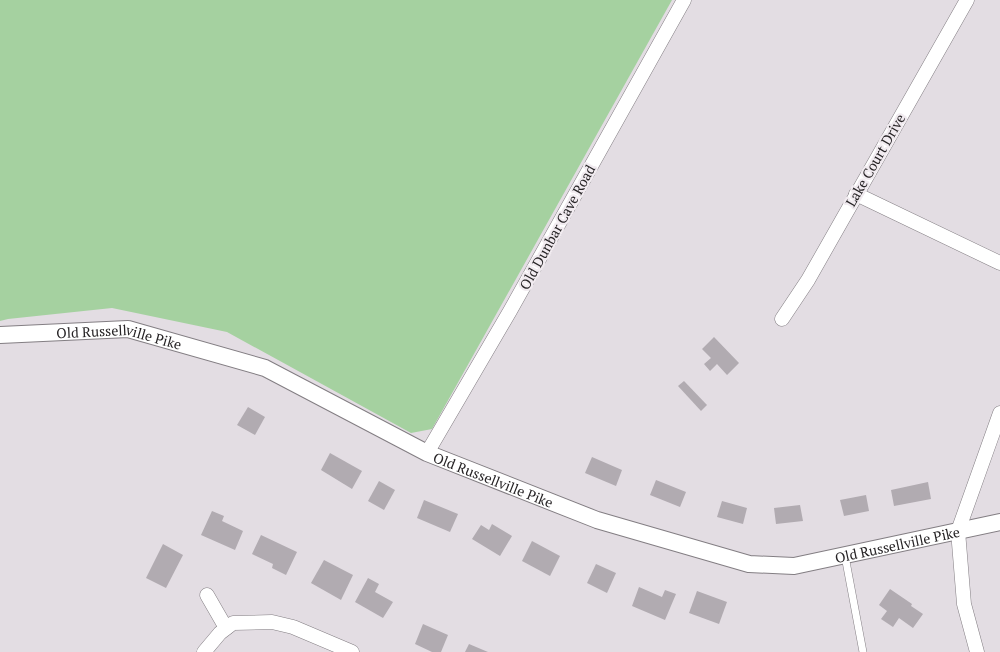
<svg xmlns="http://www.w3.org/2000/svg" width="1000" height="652" font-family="'PT Serif',serif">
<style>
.green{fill:#a5d1a0}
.building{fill:#b1abb1}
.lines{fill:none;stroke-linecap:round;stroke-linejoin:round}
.service-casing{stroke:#837e83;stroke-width:8}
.minor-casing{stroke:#837e83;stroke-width:15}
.tertiary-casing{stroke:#837e83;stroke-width:18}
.service{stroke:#fff;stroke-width:7}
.minor{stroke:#fff;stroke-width:14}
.tertiary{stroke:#fff;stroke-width:16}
.labels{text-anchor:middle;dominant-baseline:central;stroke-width:4.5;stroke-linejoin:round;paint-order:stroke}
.street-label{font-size:14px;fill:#272426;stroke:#f1ebf0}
</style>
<rect width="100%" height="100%" fill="#e3dde3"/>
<!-- green -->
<path class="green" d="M 0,0 L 672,0 L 432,429 L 411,433 L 227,332 L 112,308 L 8,319 L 0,321 Z"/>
<!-- building -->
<g class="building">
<path d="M 714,337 L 739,363 L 727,375 L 717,364 L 710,371 L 704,364 L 711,358 L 702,349 Z"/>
<path d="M 684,381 L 707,405 L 701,411 L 678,386 Z"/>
<path d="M 248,407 L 265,417 L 255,435 L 237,425 Z"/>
<path d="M 330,453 L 362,471 L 352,489 L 321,470 Z"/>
<path d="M 592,457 L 622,470 L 616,486 L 585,473 Z"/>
<path d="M 656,480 L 686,492 L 680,507 L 650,495 Z"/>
<path d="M 379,481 L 395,490 L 384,510 L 368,501 Z"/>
<path d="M 928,482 L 931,499 L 894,506 L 891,490 Z"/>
<path d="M 866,495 L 869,511 L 844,516 L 840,500 Z"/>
<path d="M 424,500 L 458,514 L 450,532 L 417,518 Z"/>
<path d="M 722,501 L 747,508 L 743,524 L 717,517 Z"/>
<path d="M 800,505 L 803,521 L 776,524 L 774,508 Z"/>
<path d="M 212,511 L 224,516 L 222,521 L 243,531 L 235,550 L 201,535 Z"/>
<path d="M 492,524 L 512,536 L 500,556 L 472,539 L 481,525 L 489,530 Z"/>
<path d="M 261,535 L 297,552 L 286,575 L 272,568 L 273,564 L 252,554 Z"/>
<path d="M 532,541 L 560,556 L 550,576 L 522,561 Z"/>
<path d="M 163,544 L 183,555 L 166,588 L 146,578 Z"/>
<path d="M 324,560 L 353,575 L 341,600 L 311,583 Z"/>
<path d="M 596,564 L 616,573 L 607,593 L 587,583 Z"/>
<path d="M 368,578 L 379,584 L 375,592 L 393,602 L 383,618 L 355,602 Z"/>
<path d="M 639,587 L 662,597 L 665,590 L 676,594 L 665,620 L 632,606 Z"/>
<path d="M 890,589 L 912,604 L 911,606 L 923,614 L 913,628 L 899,618 L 893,627 L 881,619 L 887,611 L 879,605 Z"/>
<path d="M 697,591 L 727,602 L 719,624 L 689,613 Z"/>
<path d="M 423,624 L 448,635 L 441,652 L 432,652 L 415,644 Z"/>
<path d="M 469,644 L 488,652 L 465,652 Z"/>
</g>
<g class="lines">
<!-- service casing -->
<g class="service-casing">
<path id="service" d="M 845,556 L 863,652"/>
</g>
<!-- minor casing -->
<g class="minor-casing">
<g id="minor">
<path d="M 856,194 L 1000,263"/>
<path d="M 782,319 L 808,280 L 967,0"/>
<path d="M 427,453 L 510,311 L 684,0"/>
<path d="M 207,595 L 226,628"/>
<path d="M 204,652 L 220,633 L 233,623 L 272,622 L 293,627 L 352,652"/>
<path d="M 977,652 L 964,604 L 958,531 L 1000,413"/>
</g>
</g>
<!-- tertiary casing -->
<g class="tertiary-casing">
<g id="tertiary">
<path id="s1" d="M 0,335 L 128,329 L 265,368 L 427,453 L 597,520 L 749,564 L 794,566 L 1000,522"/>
</g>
</g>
<!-- service -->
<use href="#service" class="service"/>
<!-- minor -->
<use href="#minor" class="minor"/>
<!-- tertiary -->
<use href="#tertiary" class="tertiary"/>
</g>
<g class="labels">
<!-- street labels -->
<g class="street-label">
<text transform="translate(875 160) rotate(-60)">Lake Court Drive</text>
<text transform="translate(557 227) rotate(-61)">Old Dunbar Cave Road</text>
<text stroke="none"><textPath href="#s1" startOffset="120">Old Russellville Pike</textPath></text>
<text stroke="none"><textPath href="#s1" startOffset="525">Old Russellville Pike</textPath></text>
<text stroke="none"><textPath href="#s1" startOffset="945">Old Russellville Pike</textPath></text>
</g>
</g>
</svg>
